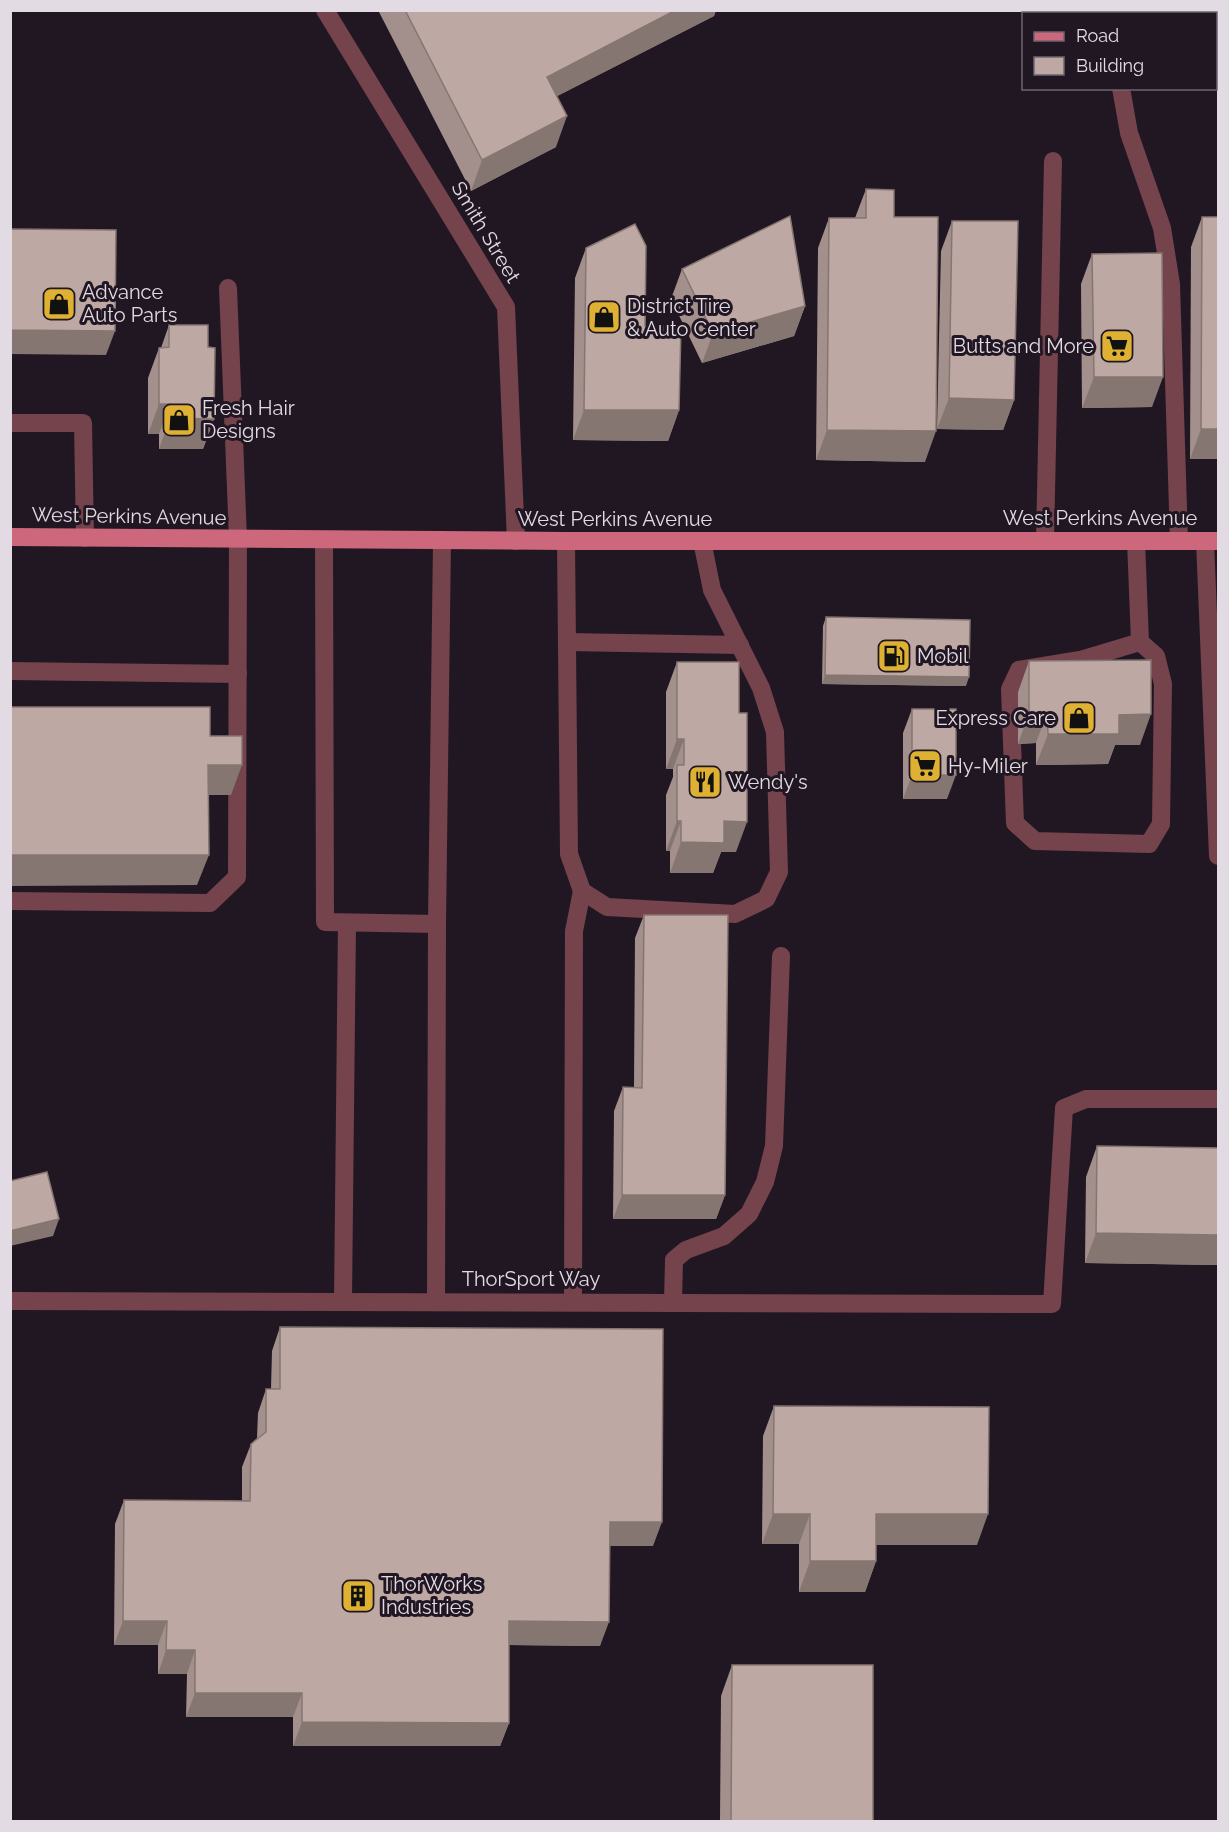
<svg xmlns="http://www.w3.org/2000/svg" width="1229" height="1832" font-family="Raleway,sans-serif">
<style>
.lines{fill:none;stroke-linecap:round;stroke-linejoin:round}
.minor{stroke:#74434c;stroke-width:18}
.major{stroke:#cd687c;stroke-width:18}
.wall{fill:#a3908c}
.shaded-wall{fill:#857672}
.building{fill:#bea8a3;stroke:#857672;stroke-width:1.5}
.labels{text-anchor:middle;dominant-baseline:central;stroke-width:6;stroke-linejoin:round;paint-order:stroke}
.street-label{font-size:20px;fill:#e2dbe4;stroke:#211723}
.poi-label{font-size:20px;fill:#e2dbe4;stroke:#211723;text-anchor:start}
</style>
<rect width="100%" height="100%" fill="#211723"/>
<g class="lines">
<!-- minor -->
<g class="minor">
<path d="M 325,10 L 506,307 L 516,541"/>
<path d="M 1111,10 L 1111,14"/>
<path d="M 1190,10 L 1192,14"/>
<path d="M 1216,66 L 1218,73"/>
<path d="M 1121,88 L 1129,133 L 1162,228 L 1171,284 L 1179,541"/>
<path d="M 10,423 L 83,423 L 85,538"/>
<path d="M 324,540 L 325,922 L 437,924 L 442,541"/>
<path d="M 566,541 L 569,854 L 582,891 L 607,907 L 735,914 L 766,899 L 779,872 L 775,732 L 761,688 L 712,590 L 702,541"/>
<path d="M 1045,541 L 1053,161"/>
<path d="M 1136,541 L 1140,642 L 1156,656 L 1163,684 L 1161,824 L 1149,844 L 1035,841 L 1015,823 L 1010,689 L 1019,670 L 1080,660 L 1140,642"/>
<path d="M 1205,541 L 1218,856"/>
<path d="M 567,642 L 740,645"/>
<path d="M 10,671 L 238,674"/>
<path d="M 10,901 L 210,903 L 237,877 L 238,539 L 228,288"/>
<path d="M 343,1300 L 347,923"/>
<path d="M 10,1301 L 1052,1304 L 1064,1108 L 1086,1099 L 1218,1099"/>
<path d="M 436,1301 L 437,924"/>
<path d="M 573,1301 L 574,931 L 582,891"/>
<path d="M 673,1302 L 674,1260 L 686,1250 L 724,1236 L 749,1214 L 765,1182 L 774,1146 L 781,956"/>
</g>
<!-- major -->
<path class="major" d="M 10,537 L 566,541 L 1218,541"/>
</g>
<!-- wall -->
<g class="wall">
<path d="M 378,10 L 716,10 L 714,16 L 557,96 L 556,147 L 471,191 Z"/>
<path d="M 866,189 L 894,217 L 925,462 L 816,460 L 818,248 L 829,218 L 855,218 Z"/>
<path d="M 1202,217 L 1218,217 L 1218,459 L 1190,459 L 1191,247 Z"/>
<path d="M 952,221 L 1014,400 L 1003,430 L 937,429 L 941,251 Z"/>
<path d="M 586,248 L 645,326 L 679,410 L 668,441 L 573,440 L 575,278 Z"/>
<path d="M 1092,254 L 1152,407 L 1082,408 L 1081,284 Z"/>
<path d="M 682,269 L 805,306 L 794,336 L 702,363 L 671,299 Z"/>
<path d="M 169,325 L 208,347 L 214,419 L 203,449 L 159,449 L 159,434 L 148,434 L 148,378 L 159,348 L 161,348 Z"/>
<path d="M 826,617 L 966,686 L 822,684 L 823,626 Z"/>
<path d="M 1029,661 L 1140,745 L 1115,745 L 1108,764 L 1036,765 L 1036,743 L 1018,744 L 1018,692 Z"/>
<path d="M 677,662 L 736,852 L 721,852 L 713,873 L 670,873 L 670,851 L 666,851 L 666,795 L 673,777 L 673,769 L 666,769 L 666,692 Z"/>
<path d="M 912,709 L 947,799 L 903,799 L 903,733 Z"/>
<path d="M 644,915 L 725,1195 L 716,1219 L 613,1219 L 614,1111 L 623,1087 L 634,1087 L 635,938 Z"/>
<path d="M 1097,1146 L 1218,1148 L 1218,1265 L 1085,1263 L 1086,1177 Z"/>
<path d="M 280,1327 L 653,1546 L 610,1546 L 600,1646 L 509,1645 L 509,1723 L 500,1746 L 293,1746 L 293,1717 L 186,1717 L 187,1674 L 158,1674 L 158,1645 L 114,1645 L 115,1524 L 124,1500 L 242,1501 L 242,1467 L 251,1444 L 257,1438 L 258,1413 L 266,1389 L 271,1389 L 272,1351 Z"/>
<path d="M 774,1406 L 977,1545 L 876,1545 L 876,1561 L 865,1592 L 799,1592 L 799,1544 L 762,1544 L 763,1436 Z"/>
<path d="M 732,1665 L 873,1821 L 720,1821 L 721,1696 Z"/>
</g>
<!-- shaded-wall -->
<g class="shaded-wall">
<path d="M 676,10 L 716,10 L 714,16 L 536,107 L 547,77 Z"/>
<path d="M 567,116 L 556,147 L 471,191 L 482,160 Z"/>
<path d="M 805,306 L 794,336 L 702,363 L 713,333 Z"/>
<path d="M 10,330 L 115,331 L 106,355 L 10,354 Z"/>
<path d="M 1094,377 L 1163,377 L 1152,407 L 1082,408 Z"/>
<path d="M 949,398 L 1014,400 L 1003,430 L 937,429 Z"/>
<path d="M 159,404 L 170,404 L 159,434 L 148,434 Z"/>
<path d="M 584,410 L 679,410 L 668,441 L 573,440 Z"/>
<path d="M 170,418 L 214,419 L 203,449 L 159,449 Z"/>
<path d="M 1201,429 L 1218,429 L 1218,459 L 1190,459 Z"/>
<path d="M 827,430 L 936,431 L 925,462 L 816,460 Z"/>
<path d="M 825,675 L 969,677 L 966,686 L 822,684 Z"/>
<path d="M 1029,713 L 1047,713 L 1036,743 L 1018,744 Z"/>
<path d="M 1151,714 L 1140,745 L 1115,745 L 1108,764 L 1036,765 L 1048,734 L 1119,715 Z"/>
<path d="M 677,739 L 684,739 L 673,769 L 666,769 Z"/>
<path d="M 208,765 L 242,765 L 231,795 L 197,795 Z"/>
<path d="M 912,775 L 956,775 L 947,799 L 903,799 Z"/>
<path d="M 677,821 L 681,821 L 670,851 L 666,851 Z"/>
<path d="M 724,821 L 747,822 L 736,852 L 721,852 L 713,873 L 670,873 L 681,842 Z"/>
<path d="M 10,855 L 209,855 L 197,885 L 10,886 Z"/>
<path d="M 622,1195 L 725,1195 L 716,1219 L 613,1219 Z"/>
<path d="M 59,1219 L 53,1236 L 10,1246 L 10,1231 Z"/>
<path d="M 1096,1233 L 1218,1235 L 1218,1265 L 1085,1263 Z"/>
<path d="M 773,1514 L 810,1514 L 799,1544 L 762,1544 Z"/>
<path d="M 876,1514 L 988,1514 L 977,1545 L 865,1545 Z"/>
<path d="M 610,1522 L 662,1522 L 653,1546 L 601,1546 Z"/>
<path d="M 810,1561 L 876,1561 L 865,1592 L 799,1592 Z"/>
<path d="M 123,1621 L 167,1621 L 158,1645 L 114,1645 Z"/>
<path d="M 509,1621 L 609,1622 L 600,1646 L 501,1645 Z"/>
<path d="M 166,1650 L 195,1650 L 187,1674 L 158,1674 Z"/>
<path d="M 195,1693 L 302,1693 L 293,1717 L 186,1717 Z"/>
<path d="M 302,1722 L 509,1723 L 500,1746 L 293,1746 Z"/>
</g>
<!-- building -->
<g class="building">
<path d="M 405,10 L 676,10 L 547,77 L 567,116 L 482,160 Z"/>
<path d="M 866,189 L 894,190 L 894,217 L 938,217 L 936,431 L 827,430 L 829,218 L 866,218 Z"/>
<path d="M 790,216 L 805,306 L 713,333 L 682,269 Z"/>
<path d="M 1202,217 L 1218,217 L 1218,429 L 1201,429 Z"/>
<path d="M 952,221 L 1018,221 L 1014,400 L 949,398 Z"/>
<path d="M 635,224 L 646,246 L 645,326 L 681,326 L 679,410 L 584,410 L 586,248 Z"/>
<path d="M 10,229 L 116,230 L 115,331 L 10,330 Z"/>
<path d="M 1162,253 L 1163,377 L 1094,377 L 1092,254 Z"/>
<path d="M 169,325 L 208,325 L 208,347 L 215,348 L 214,419 L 170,418 L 170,404 L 159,404 L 159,348 L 169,347 Z"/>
<path d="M 826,617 L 970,620 L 969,677 L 825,675 Z"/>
<path d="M 1151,660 L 1151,714 L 1119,715 L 1119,734 L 1048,734 L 1047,713 L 1029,713 L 1029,661 Z"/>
<path d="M 677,662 L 739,662 L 739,713 L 747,713 L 747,822 L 724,821 L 724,843 L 681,842 L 681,821 L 677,821 L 677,765 L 684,765 L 684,739 L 677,739 Z"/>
<path d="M 10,707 L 210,707 L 210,736 L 242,736 L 242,765 L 208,765 L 209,855 L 10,855 Z"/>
<rect x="912" y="709" width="44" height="66"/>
<path d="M 644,915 L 728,915 L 725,1195 L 622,1195 L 623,1087 L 642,1088 Z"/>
<path d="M 1097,1146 L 1218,1148 L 1218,1235 L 1096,1233 Z"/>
<path d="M 47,1172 L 59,1219 L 10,1231 L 10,1181 Z"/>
<path d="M 280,1327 L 663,1329 L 662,1522 L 610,1522 L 609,1622 L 509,1621 L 509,1723 L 302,1722 L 302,1693 L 195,1693 L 195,1650 L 166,1650 L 167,1621 L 123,1621 L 124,1500 L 250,1501 L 251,1444 L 266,1432 L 266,1389 L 280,1389 Z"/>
<path d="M 774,1406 L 989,1407 L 988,1514 L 876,1514 L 876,1561 L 810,1561 L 810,1514 L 773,1514 Z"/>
<path d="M 732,1665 L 873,1665 L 873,1821 L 731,1821 Z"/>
</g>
<!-- icons -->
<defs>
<g id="shop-square" transform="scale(1.725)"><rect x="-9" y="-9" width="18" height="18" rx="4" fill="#deb133" stroke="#211723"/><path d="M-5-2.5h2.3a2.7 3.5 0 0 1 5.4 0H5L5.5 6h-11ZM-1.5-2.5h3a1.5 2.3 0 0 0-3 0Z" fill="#111"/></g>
<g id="supermarket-square" transform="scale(1.725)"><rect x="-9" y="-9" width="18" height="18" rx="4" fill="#deb133" stroke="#211723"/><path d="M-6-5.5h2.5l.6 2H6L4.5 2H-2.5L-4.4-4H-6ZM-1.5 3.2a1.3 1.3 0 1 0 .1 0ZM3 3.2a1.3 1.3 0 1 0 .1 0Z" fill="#111"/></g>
<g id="fuel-square" transform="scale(1.725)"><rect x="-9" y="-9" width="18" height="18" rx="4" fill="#deb133" stroke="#211723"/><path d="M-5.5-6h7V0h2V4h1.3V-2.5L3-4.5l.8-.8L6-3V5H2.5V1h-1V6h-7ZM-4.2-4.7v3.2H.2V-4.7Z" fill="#111"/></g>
<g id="restaurant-square" transform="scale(1.725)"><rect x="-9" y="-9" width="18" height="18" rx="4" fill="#deb133" stroke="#211723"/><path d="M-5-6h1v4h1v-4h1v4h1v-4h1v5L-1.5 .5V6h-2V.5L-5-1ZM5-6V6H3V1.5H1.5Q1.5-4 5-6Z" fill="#111"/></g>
<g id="building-square" transform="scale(1.725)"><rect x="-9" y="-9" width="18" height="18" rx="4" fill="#deb133" stroke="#211723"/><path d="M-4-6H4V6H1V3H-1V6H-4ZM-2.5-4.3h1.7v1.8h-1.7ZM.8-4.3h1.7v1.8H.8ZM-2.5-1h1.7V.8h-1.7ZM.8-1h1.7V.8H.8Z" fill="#111"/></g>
</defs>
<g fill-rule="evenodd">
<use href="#shop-square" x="59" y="304"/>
<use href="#shop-square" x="604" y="317"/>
<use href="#supermarket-square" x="1117" y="346"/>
<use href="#shop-square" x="179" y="420"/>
<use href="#fuel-square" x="894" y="656"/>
<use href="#shop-square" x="1079" y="718"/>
<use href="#supermarket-square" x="925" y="766"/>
<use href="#restaurant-square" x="705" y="782"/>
<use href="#building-square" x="358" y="1596"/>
</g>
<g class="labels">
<!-- street labels -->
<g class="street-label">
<text transform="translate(486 232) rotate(59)">Smith Street</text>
<text transform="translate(129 516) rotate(1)">West Perkins Avenue</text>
<text x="1100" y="518">West Perkins Avenue</text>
<text x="615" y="519">West Perkins Avenue</text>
<text x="531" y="1279">ThorSport Way</text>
</g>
<!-- poi labels -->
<g class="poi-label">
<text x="82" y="292">Advance<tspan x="82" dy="23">Auto Parts</tspan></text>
<text x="627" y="306">District Tire<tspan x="627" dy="23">&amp; Auto Center</tspan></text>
<text x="1094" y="346" text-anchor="end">Butts and More</text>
<text x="202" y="408">Fresh Hair<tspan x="202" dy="23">Designs</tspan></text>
<text x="917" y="656">Mobil</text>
<text x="1056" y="718" text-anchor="end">Express Care</text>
<text x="948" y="766">Hy-Miler</text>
<text x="728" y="782">Wendy's</text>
<text x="381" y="1584">ThorWorks<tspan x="381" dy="23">Industries</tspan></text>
</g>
</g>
<!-- border -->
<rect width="1229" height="1832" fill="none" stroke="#e2dbe4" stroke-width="24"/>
<!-- legend -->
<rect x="1022" y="12" width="195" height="78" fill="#211723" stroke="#6e6570" stroke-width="1.5"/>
<rect x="1034" y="32" width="30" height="9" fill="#cd687c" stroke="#6e6570" stroke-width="1.5"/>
<text x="1076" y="42" font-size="18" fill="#e2dbe4">Road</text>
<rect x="1034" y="57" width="30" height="18" fill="#bea8a3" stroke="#6e6570" stroke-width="1.5"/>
<text x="1076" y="72" font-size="18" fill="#e2dbe4">Building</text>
</svg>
